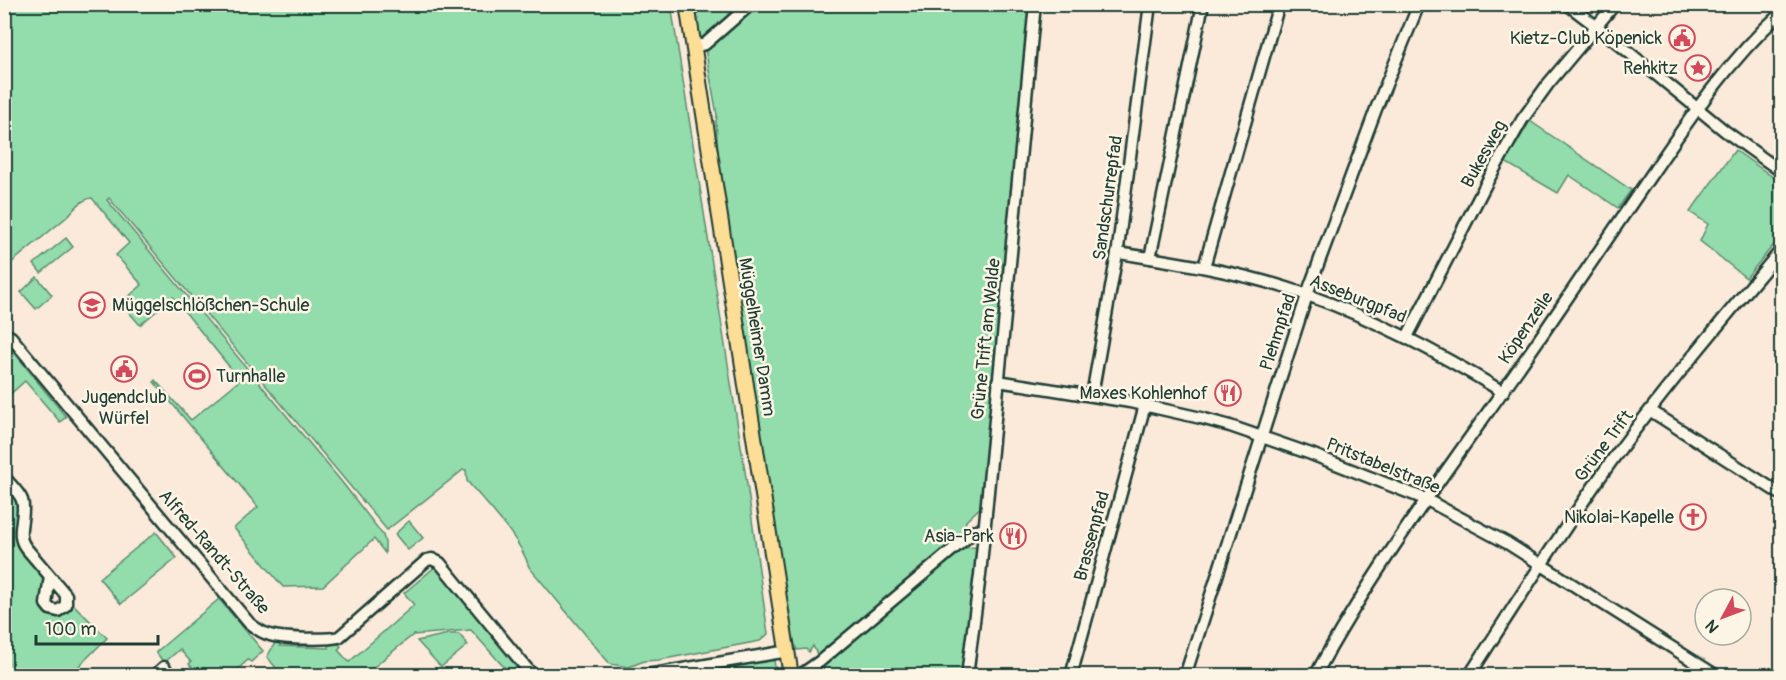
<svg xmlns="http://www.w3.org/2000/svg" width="1786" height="680" font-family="Pangolin,sans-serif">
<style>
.green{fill:#93dcab;stroke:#598c70;stroke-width:1.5}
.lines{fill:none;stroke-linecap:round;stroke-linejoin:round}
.minor-casing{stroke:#1f3d34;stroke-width:15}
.major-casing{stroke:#1f3d34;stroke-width:18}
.minor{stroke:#fcf5e5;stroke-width:10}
.major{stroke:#fcde96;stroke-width:14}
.labels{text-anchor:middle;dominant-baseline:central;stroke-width:5;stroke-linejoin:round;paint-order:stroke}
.poi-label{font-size:18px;fill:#1f3d34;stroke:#fcf5e5;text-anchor:end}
.street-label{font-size:18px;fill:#1f3d34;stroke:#fcf5e5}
</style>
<rect width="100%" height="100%" fill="#fbe9da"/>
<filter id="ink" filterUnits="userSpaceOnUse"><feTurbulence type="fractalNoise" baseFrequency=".0167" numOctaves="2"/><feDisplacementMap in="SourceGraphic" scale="12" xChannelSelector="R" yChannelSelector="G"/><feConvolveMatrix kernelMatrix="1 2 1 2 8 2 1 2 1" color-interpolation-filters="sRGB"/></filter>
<g filter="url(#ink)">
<!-- green -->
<g class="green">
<path d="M 5,4 L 671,5 L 747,484 L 768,634 L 760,641 L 659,660 L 644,661 L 629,667 L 610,664 L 529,567 C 520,537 487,505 467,481 L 466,470 L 463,470 L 387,530 L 109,198 L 107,200 L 341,481 L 383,535 L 385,542 L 385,553 L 374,539 L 323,586 L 283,587 L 234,528 L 258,507 L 154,382 L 155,380 L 191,420 L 240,380 L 173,297 L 140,325 L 121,303 L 142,285 L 116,255 L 129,243 L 92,198 C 82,199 74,209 68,216 L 5,268 Z"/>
<path d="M 693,5 L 747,5 L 705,38 L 698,37 Z"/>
<path d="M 756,5 L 1031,5 L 983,505 L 966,521 L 963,535 L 821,655 L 817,654 L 813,646 L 809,652 L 806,649 L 797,650 L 793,639 L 784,591 L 719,169 L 716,122 L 717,115 L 705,48 Z"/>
<path d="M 1530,121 L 1631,190 L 1618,208 L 1569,175 L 1558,193 L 1505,162 Z"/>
<path d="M 1735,150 L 1781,183 L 1781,236 L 1746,278 L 1700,241 L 1708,224 L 1690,212 Z"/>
<path d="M 66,238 L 73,247 L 41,273 L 34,264 Z"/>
<path d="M 37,277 L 52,295 L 36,309 L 21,292 Z"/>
<path d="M 9,346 L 66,417 L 60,422 L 25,381 L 7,397 L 5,394 L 5,350 Z"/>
<path d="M 4,481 L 19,499 L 18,537 L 44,577 L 42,609 L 48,613 L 60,615 L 74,605 L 107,638 L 70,675 L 5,675 Z"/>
<path d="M 409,521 L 423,538 L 408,550 L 395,534 Z"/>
<path d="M 156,532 L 177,558 L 121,604 L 99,578 Z"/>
<path d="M 980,547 L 964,675 L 810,676 L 959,548 Z"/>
<path d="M 436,566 L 526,675 L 511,675 L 471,630 L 413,635 L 364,675 L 282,675 L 267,657 L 275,643 L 280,640 L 280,646 L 329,648 L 329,643 L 335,641 L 341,646 L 338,650 L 349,662 L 414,605 L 404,593 Z"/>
<path d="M 219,599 L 263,651 L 262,652 L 251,662 L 248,660 L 230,676 L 199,675 L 189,664 L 191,662 L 181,651 L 180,649 L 164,663 L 156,652 Z"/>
<path d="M 448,634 L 459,634 L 468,645 L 441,667 L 417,641 Z"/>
<path d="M 774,660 L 776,675 L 681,675 Z"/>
</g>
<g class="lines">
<!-- minor casing -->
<g class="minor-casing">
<g id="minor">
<path d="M 1567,4 L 1609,36 L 1725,131 L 1782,172"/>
<path d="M 694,47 L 705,44 L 751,4"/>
<path d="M 1118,253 C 1182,263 1248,273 1310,296 C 1378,320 1441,354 1503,392"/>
<path d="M 1150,258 L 1203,4"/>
<path d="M 1204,267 L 1279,4"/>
<path d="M 4,334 L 11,337 L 249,623 C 255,628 262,633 270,635 C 283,639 326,640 339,637 L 427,560 L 432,559 L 440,563 L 533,676"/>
<path d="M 1407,337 L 1487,182 L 1522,120 L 1548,84 L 1615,4"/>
<path d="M 998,381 L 1130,402 L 1201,418 L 1230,426 L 1311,454 L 1425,499 L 1507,543 L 1717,676"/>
<path d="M 1092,395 L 1118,248 L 1150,4"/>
<path d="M 1651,411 L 1782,495"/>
<path d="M 4,477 C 10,484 19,492 22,500 C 27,516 14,534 26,548 L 66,595 L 66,605 L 58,611 L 50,609 L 46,604 L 50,576"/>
<path d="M 154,676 L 164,667 L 171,676"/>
<path d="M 642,676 L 788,651"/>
<path d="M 799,676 L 819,662 L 976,530 L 984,531"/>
<path d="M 967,676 L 980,575 L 1035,4"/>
<path d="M 1071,676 L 1145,405"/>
<path d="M 1185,676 L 1310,286 L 1376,109 L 1419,4"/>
<path d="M 1315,676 C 1381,554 1466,446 1544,332 C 1579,280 1614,229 1649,178 C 1689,119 1729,60 1782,12"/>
<path d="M 1469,676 C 1516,603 1562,530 1613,459 C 1666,387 1724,318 1782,249"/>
</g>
</g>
<!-- major casing -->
<g class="major-casing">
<path id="major" d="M 687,4 L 791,676"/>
</g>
<!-- minor -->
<use href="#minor" class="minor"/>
<!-- major -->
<use href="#major" class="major"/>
</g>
</g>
<!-- icons -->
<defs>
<g id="civic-ring" transform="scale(1.35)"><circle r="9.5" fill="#fcf5e5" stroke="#d1495b" stroke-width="1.5"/><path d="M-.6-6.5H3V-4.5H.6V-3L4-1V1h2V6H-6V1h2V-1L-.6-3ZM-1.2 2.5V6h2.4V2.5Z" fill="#d1495b"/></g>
<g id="sight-ring" transform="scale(1.35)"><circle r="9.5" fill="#fcf5e5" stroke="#d1495b" stroke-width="1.5"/><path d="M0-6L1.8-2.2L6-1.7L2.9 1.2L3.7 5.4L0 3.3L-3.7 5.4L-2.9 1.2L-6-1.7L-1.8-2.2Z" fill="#d1495b"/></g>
<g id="school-ring" transform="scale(1.35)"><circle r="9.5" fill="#fcf5e5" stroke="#d1495b" stroke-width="1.5"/><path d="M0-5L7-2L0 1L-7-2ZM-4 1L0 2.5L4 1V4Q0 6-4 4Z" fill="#d1495b"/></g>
<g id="stadium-ring" transform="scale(1.35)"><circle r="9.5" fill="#fcf5e5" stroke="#d1495b" stroke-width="1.5"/><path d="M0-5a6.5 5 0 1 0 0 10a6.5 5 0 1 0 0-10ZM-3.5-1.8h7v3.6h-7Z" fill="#d1495b"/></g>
<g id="restaurant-ring" transform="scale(1.35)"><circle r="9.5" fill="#fcf5e5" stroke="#d1495b" stroke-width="1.5"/><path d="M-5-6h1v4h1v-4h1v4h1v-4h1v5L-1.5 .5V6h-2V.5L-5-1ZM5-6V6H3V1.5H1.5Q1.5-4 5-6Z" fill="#d1495b"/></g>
<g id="church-ring" transform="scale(1.35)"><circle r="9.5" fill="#fcf5e5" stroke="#d1495b" stroke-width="1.5"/><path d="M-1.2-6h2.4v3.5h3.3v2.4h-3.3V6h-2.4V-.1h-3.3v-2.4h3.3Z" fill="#d1495b"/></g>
</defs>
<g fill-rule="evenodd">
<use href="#civic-ring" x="1682" y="38"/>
<use href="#sight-ring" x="1698" y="68"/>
<use href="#school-ring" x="92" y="305"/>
<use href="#civic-ring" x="124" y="369"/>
<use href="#stadium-ring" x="197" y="376"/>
<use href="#restaurant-ring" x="1228" y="393"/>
<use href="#church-ring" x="1693" y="517"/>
<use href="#restaurant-ring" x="1013" y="536"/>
</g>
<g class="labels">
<!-- poi labels -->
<g class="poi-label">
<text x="1662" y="38">Kietz-Club Köpenick</text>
<text x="1678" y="68">Rehkitz</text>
<text x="112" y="305" text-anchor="start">Müggelschlößchen-Schule</text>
<text x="216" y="376" text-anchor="start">Turnhalle</text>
<text x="1208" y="393">Maxes Kohlenhof</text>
<text x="124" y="397" text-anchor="middle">Jugendclub<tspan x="124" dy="21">Würfel</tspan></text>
<text x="1674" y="517">Nikolai-Kapelle</text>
<text x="994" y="536">Asia-Park</text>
</g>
<!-- street labels -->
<g class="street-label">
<text transform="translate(1484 154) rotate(-61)">Bukesweg</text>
<text transform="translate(1108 198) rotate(-82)">Sandschurrepfad</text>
<text transform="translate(1358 299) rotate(22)">Asseburgpfad</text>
<text transform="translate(1526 328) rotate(-56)">Köpenzeile</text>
<text transform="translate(1278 332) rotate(-72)">Plehmpfad</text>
<text transform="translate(757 337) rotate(81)">Müggelheimer Damm</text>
<text transform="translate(986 339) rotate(-84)">Grüne Trift am Walde</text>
<text transform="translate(1604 446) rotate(-53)">Grüne Trift</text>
<text transform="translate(1383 466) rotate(22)">Pritstabelstraße</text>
<text transform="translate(1092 536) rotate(-75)">Brassenpfad</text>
<text transform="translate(214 552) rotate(49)">Alfred-Randt-Straße</text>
</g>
</g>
<!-- margin -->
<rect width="1786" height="680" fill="none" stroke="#fcf5e5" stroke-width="24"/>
<rect x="12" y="12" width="1762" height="656" fill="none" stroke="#1f3d34" stroke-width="2" filter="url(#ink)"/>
<!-- north arrow -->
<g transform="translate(1723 617) rotate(229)"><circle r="28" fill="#fcf5e5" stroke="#a4ab9e" stroke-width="1.5"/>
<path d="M0-4.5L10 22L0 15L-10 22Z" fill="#d1495b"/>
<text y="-9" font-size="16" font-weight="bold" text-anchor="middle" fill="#1f3d34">N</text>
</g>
<!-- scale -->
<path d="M36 635v9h122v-9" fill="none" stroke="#1f3d34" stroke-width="3"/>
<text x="45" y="635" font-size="18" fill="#1f3d34" stroke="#fcf5e5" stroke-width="4.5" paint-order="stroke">100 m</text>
</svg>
